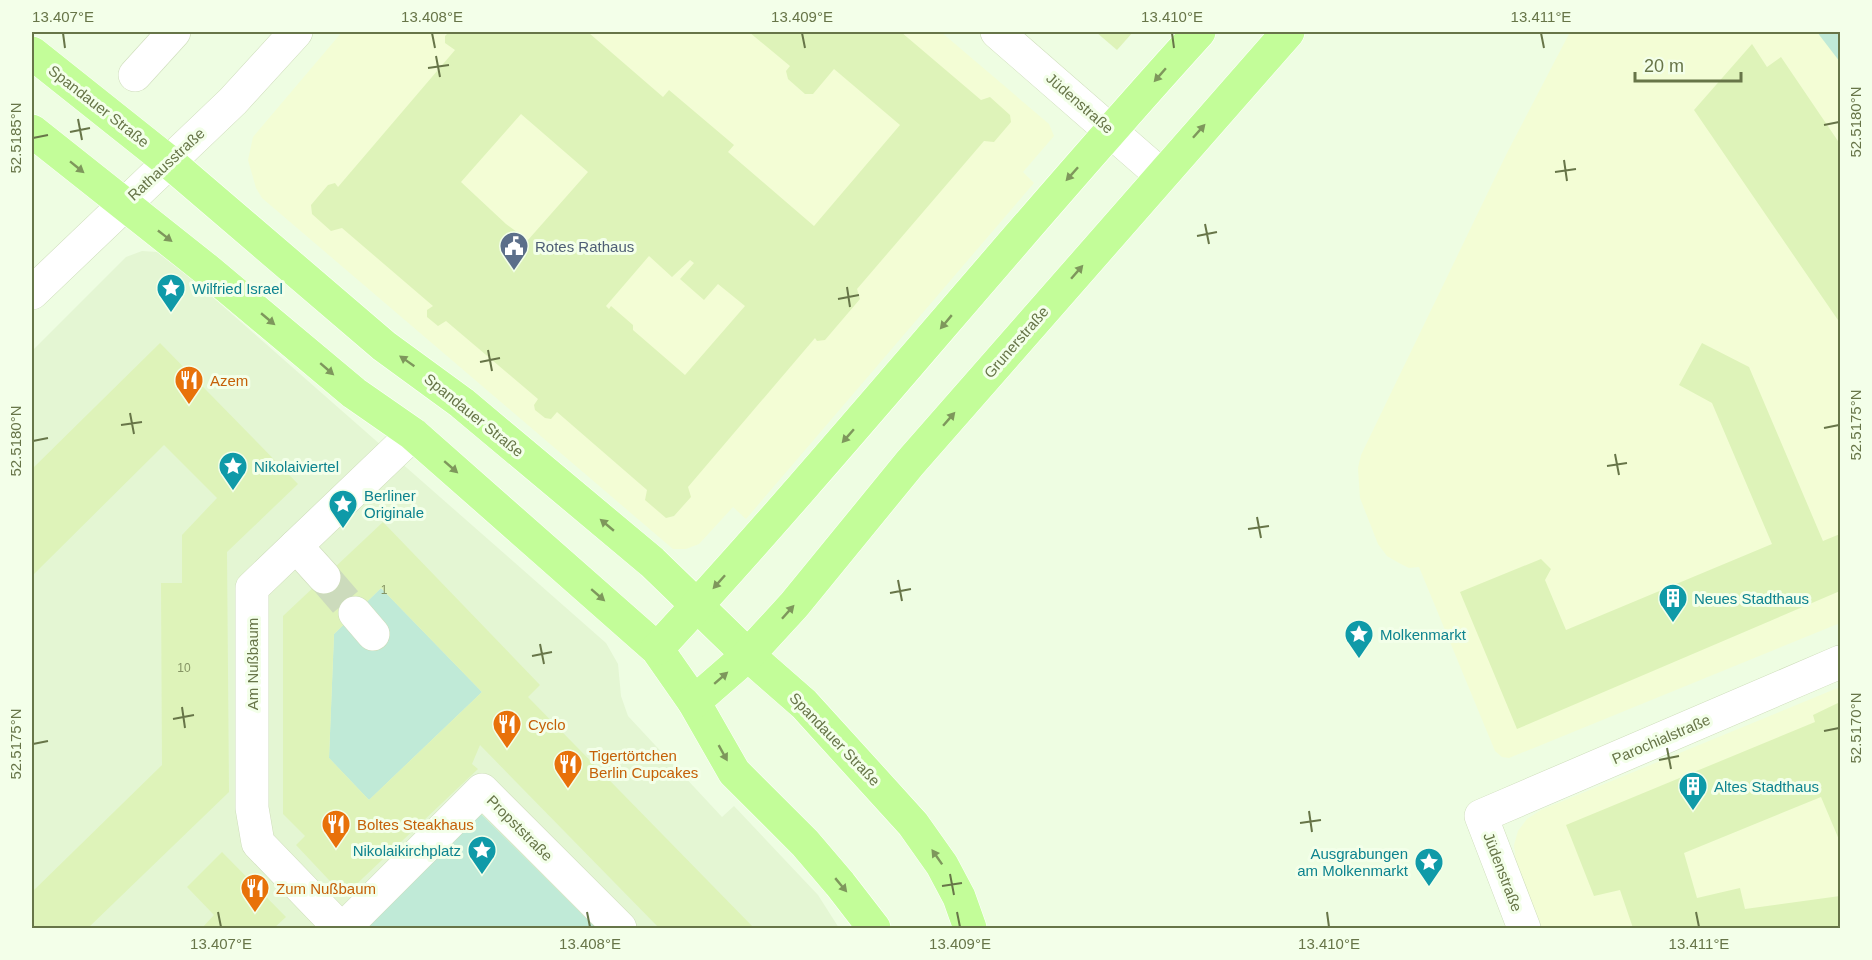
<svg xmlns="http://www.w3.org/2000/svg" width="1872" height="960" font-family="Helvetica,sans-serif">
<style>
.residential{fill:#e4f6d3}
.commercial{fill:#f3fdd5}
.green{fill:#c0ead7}
.building{fill:#def3b9;fill-rule:evenodd}
.lines{fill:none;stroke-linecap:round;stroke-linejoin:round}
.minor-tunnel{stroke:#ccdbbc;stroke-width:33;stroke-dasharray:33 16;stroke-linecap:butt}
.minor-casing{stroke:#cddcb9;stroke-width:34}
.major-casing{stroke:#fff;stroke-width:34}
.minor{stroke:#fff;stroke-width:33}
.major{stroke:#c3fd99;stroke-width:33}
.oneway{fill:#7e975c}
.ticks{fill:none;stroke:#677548;stroke-width:2}
.labels{text-anchor:middle;dominant-baseline:central;stroke-width:6;stroke-linejoin:round;paint-order:stroke}
.number-label{font-size:12px;fill:#859464}
.street-label{font-size:15px;fill:#677548;stroke:#f3ffe9}
.service-label{font-size:15px;fill:#4e5e75;stroke:#f3ffe9;text-anchor:start}
.culture-label{font-size:15px;fill:#0d838f;stroke:#f3ffe9;text-anchor:start}
.food-label{font-size:15px;fill:#c56008;stroke:#f3ffe9;text-anchor:start}
.neatline{fill:none;stroke:#677548;stroke-width:2}
.ticks-label{font-size:15px;text-anchor:middle;fill:#677548}
</style>
<rect width="100%" height="100%" fill="#eefde2"/>
<!-- residential -->
<path class="residential" d="M 142,251 L 157,252 L 175,264 L 606,643 L 618,664 L 621,696 L 628,716 L 722,817 L 734,806 L 818,895 L 839,928 L 32,928 L 32,351 L 126,257 Z"/>
<!-- commercial -->
<g class="commercial">
<path d="M 342,32 L 941,32 L 1049,124 L 1054,136 L 1023,172 L 1034,183 L 746,519 L 733,507 L 699,544 L 686,549 L 673,549 L 262,198 L 256,188 L 248,160 L 253,137 Z"/>
<path d="M 1570,32 L 1840,32 L 1840,623 L 1509,758 L 1502,757 L 1495,751 L 1419,567 L 1409,568 L 1399,563 L 1387,556 L 1378,544 L 1360,498 L 1358,468 L 1361,455 L 1507,153 Z"/>
<path d="M 1840,687 L 1840,928 L 1541,928 L 1516,863 L 1514,845 L 1518,831 L 1527,819 L 1541,810 Z"/>
</g>
<!-- green -->
<g class="green">
<path d="M 1817,32 L 1840,32 L 1840,62 Z"/>
<path d="M 381,588 L 482,692 L 369,800 L 329,758 L 334,634 Z"/>
<path d="M 480,813 L 596,928 L 363,928 Z"/>
</g>
<!-- building -->
<g class="building">
<path d="M 449,32 L 590,32 L 589,33 L 663,97 L 669,90 L 734,145 L 728,152 L 814,226 L 900,125 L 834,69 L 813,94 L 805,94 L 788,79 L 786,71 L 790,66 L 749,32 L 901,32 L 981,100 L 990,97 L 1010,115 L 1011,122 L 994,142 L 984,141 L 857,289 L 860,299 L 825,340 L 817,341 L 815,338 L 688,487 L 691,497 L 674,516 L 666,518 L 645,500 L 647,490 L 557,412 L 551,419 L 545,418 L 535,410 L 534,405 L 538,399 L 446,321 L 438,326 L 427,317 L 427,310 L 433,306 L 342,228 L 331,231 L 312,214 L 311,205 L 328,185 L 335,183 L 338,187 L 455,50 L 445,43 L 445,36 ZM 521,114 L 588,172 L 528,240 L 506,224 L 461,182 ZM 649,256 L 672,277 L 690,260 L 694,263 L 680,279 L 704,300 L 718,284 L 745,306 L 685,375 L 633,330 L 633,325 L 611,306 L 609,309 L 606,306 Z"/>
<path d="M 1096,32 L 1133,32 L 1117,50 Z"/>
<path d="M 1752,44 L 1767,67 L 1781,57 L 1840,144 L 1840,323 L 1694,110 Z"/>
<path d="M 160,343 L 298,484 L 227,552 L 229,792 L 88,928 L 32,928 L 32,892 L 162,765 L 161,583 L 182,583 L 182,535 L 217,498 L 164,445 L 32,576 L 32,469 Z"/>
<path d="M 1702,343 L 1749,367 L 1823,541 L 1840,534 L 1840,591 L 1517,729 L 1460,592 L 1541,559 L 1551,569 L 1545,580 L 1566,630 L 1772,544 L 1712,403 L 1679,385 Z"/>
<path d="M 383,522 L 540,685 L 528,697 L 754,928 L 659,928 L 480,745 L 472,764 L 478,769 L 344,896 L 296,845 L 305,836 L 283,814 L 283,616 ZM 381,588 L 482,692 L 369,800 L 329,758 L 334,634 Z"/>
<path d="M 1840,702 L 1840,842 L 1821,797 L 1684,853 L 1697,898 L 1740,888 L 1745,909 L 1840,896 L 1840,928 L 1633,928 L 1620,890 L 1594,896 L 1566,825 L 1815,722 L 1813,715 Z"/>
<path d="M 222,852 L 286,917 L 274,928 L 202,928 L 214,915 L 187,887 Z"/>
</g>
<g class="lines">
<!-- minor-tunnel -->
<path class="minor-tunnel" d="M 324,577 L 355,613"/>
<!-- minor casing -->
<g class="minor-casing">
<g id="minor">
<path d="M 997,32 L 1161,175"/>
<path d="M 135,75 L 174,32"/>
<path d="M 32,293 L 233,101 L 296,32"/>
<path d="M 296,546 L 324,577"/>
<path d="M 355,613 L 373,634"/>
<path d="M 340,928 L 258,843 L 252,808 L 252,588 L 413,434"/>
<path d="M 344,928 L 482,790 L 620,928"/>
<path d="M 1524,928 L 1481,816 L 1840,662"/>
</g>
</g>
<!-- major casing -->
<g class="major-casing">
<g id="major">
<path d="M 32,53 L 169,162 L 384,346 L 462,403 L 652,562 L 748,655 L 804,704 L 913,824 L 942,865 L 959,897 L 970,928"/>
<path d="M 32,131 L 206,269 L 354,393 L 413,434 L 657,649 L 694,702 L 734,772 L 805,843 L 840,884 L 874,928"/>
<path d="M 657,649 C 843,448 1015,234 1199,32"/>
<path d="M 694,702 L 748,655 L 794,605 L 910,463 L 1288,32"/>
</g>
</g>
<!-- minor -->
<use href="#minor" class="minor"/>
<!-- major -->
<use href="#major" class="major"/>
</g>
<!-- one-way arrows -->
<defs><path id="oneway-solid" d="M-6-.8H1V-3.2L6.5 0L1 3.2V.8H-6Z" transform="scale(1.5)"/></defs>
<g class="oneway">
<use href="#oneway-solid" transform="translate(1160 75) rotate(131)"/>
<use href="#oneway-solid" transform="translate(1199 131) rotate(-48)"/>
<use href="#oneway-solid" transform="translate(77 167) rotate(39)"/>
<use href="#oneway-solid" transform="translate(1072 174) rotate(132)"/>
<use href="#oneway-solid" transform="translate(165 236) rotate(38)"/>
<use href="#oneway-solid" transform="translate(1077 272) rotate(-49)"/>
<use href="#oneway-solid" transform="translate(268 319) rotate(40)"/>
<use href="#oneway-solid" transform="translate(946 322) rotate(130)"/>
<use href="#oneway-solid" transform="translate(407 361) rotate(-145)"/>
<use href="#oneway-solid" transform="translate(327 369) rotate(41)"/>
<use href="#oneway-solid" transform="translate(949 419) rotate(-49)"/>
<use href="#oneway-solid" transform="translate(848 436) rotate(131)"/>
<use href="#oneway-solid" transform="translate(451 467) rotate(41)"/>
<use href="#oneway-solid" transform="translate(607 525) rotate(-140)"/>
<use href="#oneway-solid" transform="translate(719 582) rotate(132)"/>
<use href="#oneway-solid" transform="translate(598 595) rotate(41)"/>
<use href="#oneway-solid" transform="translate(788 612) rotate(-48)"/>
<use href="#oneway-solid" transform="translate(721 678) rotate(-41)"/>
<use href="#oneway-solid" transform="translate(723 753) rotate(61)"/>
<use href="#oneway-solid" transform="translate(937 857) rotate(-125)"/>
<use href="#oneway-solid" transform="translate(841 885) rotate(50)"/>
</g>
<!-- ticks -->
<path class="ticks" d="M 63,33 L 65,48M 432,33 L 435,48M 802,33 L 805,48M 1172,33 L 1174,48M 1541,33 L 1544,48M 436,56 L 440,77M 428,68 L 449,65M 78,119 L 82,140M 1824,125 L 1839,122M 70,132 L 90,128M 33,138 L 48,135M 1564,160 L 1567,181M 1555,172 L 1576,169M 1205,224 L 1209,244M 1197,236 L 1217,232M 847,287 L 850,307M 838,299 L 859,295M 488,350 L 492,371M 480,362 L 500,358M 130,413 L 134,434M 121,425 L 142,422M 1824,428 L 1839,425M 33,441 L 48,438M 1615,454 L 1619,475M 1607,466 L 1627,463M 1257,517 L 1261,538M 1248,529 L 1269,526M 898,580 L 902,601M 890,593 L 911,589M 540,644 L 544,664M 532,656 L 552,652M 182,707 L 185,728M 173,719 L 194,715M 1824,731 L 1839,728M 33,744 L 48,741M 1667,748 L 1671,769M 1659,760 L 1679,756M 1309,811 L 1312,832M 1300,823 L 1321,820M 950,874 L 954,895M 942,886 L 962,883M 218,912 L 221,927M 587,912 L 590,927M 957,912 L 960,927M 1327,912 L 1329,927M 1696,912 L 1699,927"/>
<!-- icons -->
<defs>
<g id="civic-pin" transform="scale(1.5)"><path d="M0 17L-7.5 6A9.5 9.5 0 1 1 7.5 6Z" fill="#5c6f8a" stroke="#f3ffe9"/><path d="M-.6-6.5H3V-4.5H.6V-3L4-1V1h2V6H-6V1h2V-1L-.6-3ZM-1.2 2.5V6h2.4V2.5Z" fill="#fff"/></g>
<g id="sight-pin" transform="scale(1.5)"><path d="M0 17L-7.5 6A9.5 9.5 0 1 1 7.5 6Z" fill="#0f9aa8" stroke="#f3ffe9"/><path d="M0-6L1.8-2.2L6-1.7L2.9 1.2L3.7 5.4L0 3.3L-3.7 5.4L-2.9 1.2L-6-1.7L-1.8-2.2Z" fill="#fff"/></g>
<g id="restaurant-pin" transform="scale(1.5)"><path d="M0 17L-7.5 6A9.5 9.5 0 1 1 7.5 6Z" fill="#e8710a" stroke="#f3ffe9"/><path d="M-5-6h1v4h1v-4h1v4h1v-4h1v5L-1.5 .5V6h-2V.5L-5-1ZM5-6V6H3V1.5H1.5Q1.5-4 5-6Z" fill="#fff"/></g>
<g id="building-pin" transform="scale(1.5)"><path d="M0 17L-7.5 6A9.5 9.5 0 1 1 7.5 6Z" fill="#0f9aa8" stroke="#f3ffe9"/><path d="M-4-6H4V6H1V3H-1V6H-4ZM-2.5-4.3h1.7v1.8h-1.7ZM.8-4.3h1.7v1.8H.8ZM-2.5-1h1.7V.8h-1.7ZM.8-1h1.7V.8H.8Z" fill="#fff"/></g>
</defs>
<g fill-rule="evenodd">
<use href="#civic-pin" x="514" y="246"/>
<use href="#sight-pin" x="171" y="288"/>
<use href="#restaurant-pin" x="189" y="380"/>
<use href="#sight-pin" x="233" y="466"/>
<use href="#sight-pin" x="343" y="504"/>
<use href="#building-pin" x="1673" y="598"/>
<use href="#sight-pin" x="1359" y="634"/>
<use href="#restaurant-pin" x="507" y="724"/>
<use href="#restaurant-pin" x="568" y="764"/>
<use href="#building-pin" x="1693" y="786"/>
<use href="#restaurant-pin" x="336" y="824"/>
<use href="#sight-pin" x="482" y="850"/>
<use href="#sight-pin" x="1429" y="862"/>
<use href="#restaurant-pin" x="255" y="888"/>
</g>
<g class="labels">
<!-- number labels -->
<g class="number-label">
<text x="384" y="590">1</text>
<text x="184" y="668">10</text>
</g>
<!-- street labels -->
<g class="street-label">
<text transform="translate(1080 103) rotate(41)">Jüdenstraße</text>
<text transform="translate(99 106) rotate(38)">Spandauer Straße</text>
<text transform="translate(166 164) rotate(-43)">Rathausstraße</text>
<text transform="translate(1016 342) rotate(-49)">Grunerstraße</text>
<text transform="translate(474 415) rotate(39)">Spandauer Straße</text>
<text transform="translate(252 664) rotate(-90)">Am Nußbaum</text>
<text transform="translate(835 739) rotate(46)">Spandauer Straße</text>
<text transform="translate(1661 739) rotate(-23)">Parochialstraße</text>
<text transform="translate(520 828) rotate(45)">Propststraße</text>
<text transform="translate(1503 872) rotate(69)">Jüdenstraße</text>
</g>
<!-- service labels -->
<g class="service-label">
<text x="535" y="246">Rotes Rathaus</text>
</g>
<!-- culture labels -->
<g class="culture-label">
<text x="192" y="288">Wilfried Israel</text>
<text x="254" y="466">Nikolaiviertel</text>
<text x="364" y="495">Berliner<tspan x="364" dy="17">Originale</tspan></text>
<text x="1694" y="598">Neues Stadthaus</text>
<text x="1380" y="634">Molkenmarkt</text>
<text x="1714" y="786">Altes Stadthaus</text>
<text x="461" y="850" text-anchor="end">Nikolaikirchplatz</text>
<text x="1408" y="853" text-anchor="end">Ausgrabungen<tspan x="1408" dy="17">am Molkenmarkt</tspan></text>
</g>
<!-- food labels -->
<g class="food-label">
<text x="210" y="380">Azem</text>
<text x="528" y="724">Cyclo</text>
<text x="589" y="755">Tigertörtchen<tspan x="589" dy="17">Berlin Cupcakes</tspan></text>
<text x="357" y="824">Boltes Steakhaus</text>
<text x="276" y="888">Zum Nußbaum</text>
</g>
</g>
<!-- border -->
<rect width="1872" height="960" fill="none" stroke="#f3ffe9" stroke-width="66"/>
<!-- scale -->
<path d="M1635 72v9h106v-9" fill="none" stroke="#677548" stroke-width="3"/>
<text x="1644" y="72" font-size="18" fill="#677548" stroke="#f3ffe9" stroke-width="4.5" paint-order="stroke">20 m</text>
<rect x="33" y="33" width="1806" height="894" class="neatline"/>
<g class="ticks-label">
<text x="63" y="22">13.407°E</text>
<text x="432" y="22">13.408°E</text>
<text x="802" y="22">13.409°E</text>
<text x="1172" y="22">13.410°E</text>
<text x="1541" y="22">13.411°E</text>
<text transform="translate(1856 122) rotate(-90)" y="5">52.5180°N</text>
<text transform="translate(16 138) rotate(-90)" y="5">52.5185°N</text>
<text transform="translate(1856 425) rotate(-90)" y="5">52.5175°N</text>
<text transform="translate(16 441) rotate(-90)" y="5">52.5180°N</text>
<text transform="translate(1856 728) rotate(-90)" y="5">52.5170°N</text>
<text transform="translate(16 744) rotate(-90)" y="5">52.5175°N</text>
<text x="221" y="949">13.407°E</text>
<text x="590" y="949">13.408°E</text>
<text x="960" y="949">13.409°E</text>
<text x="1329" y="949">13.410°E</text>
<text x="1699" y="949">13.411°E</text>
</g>
</svg>
